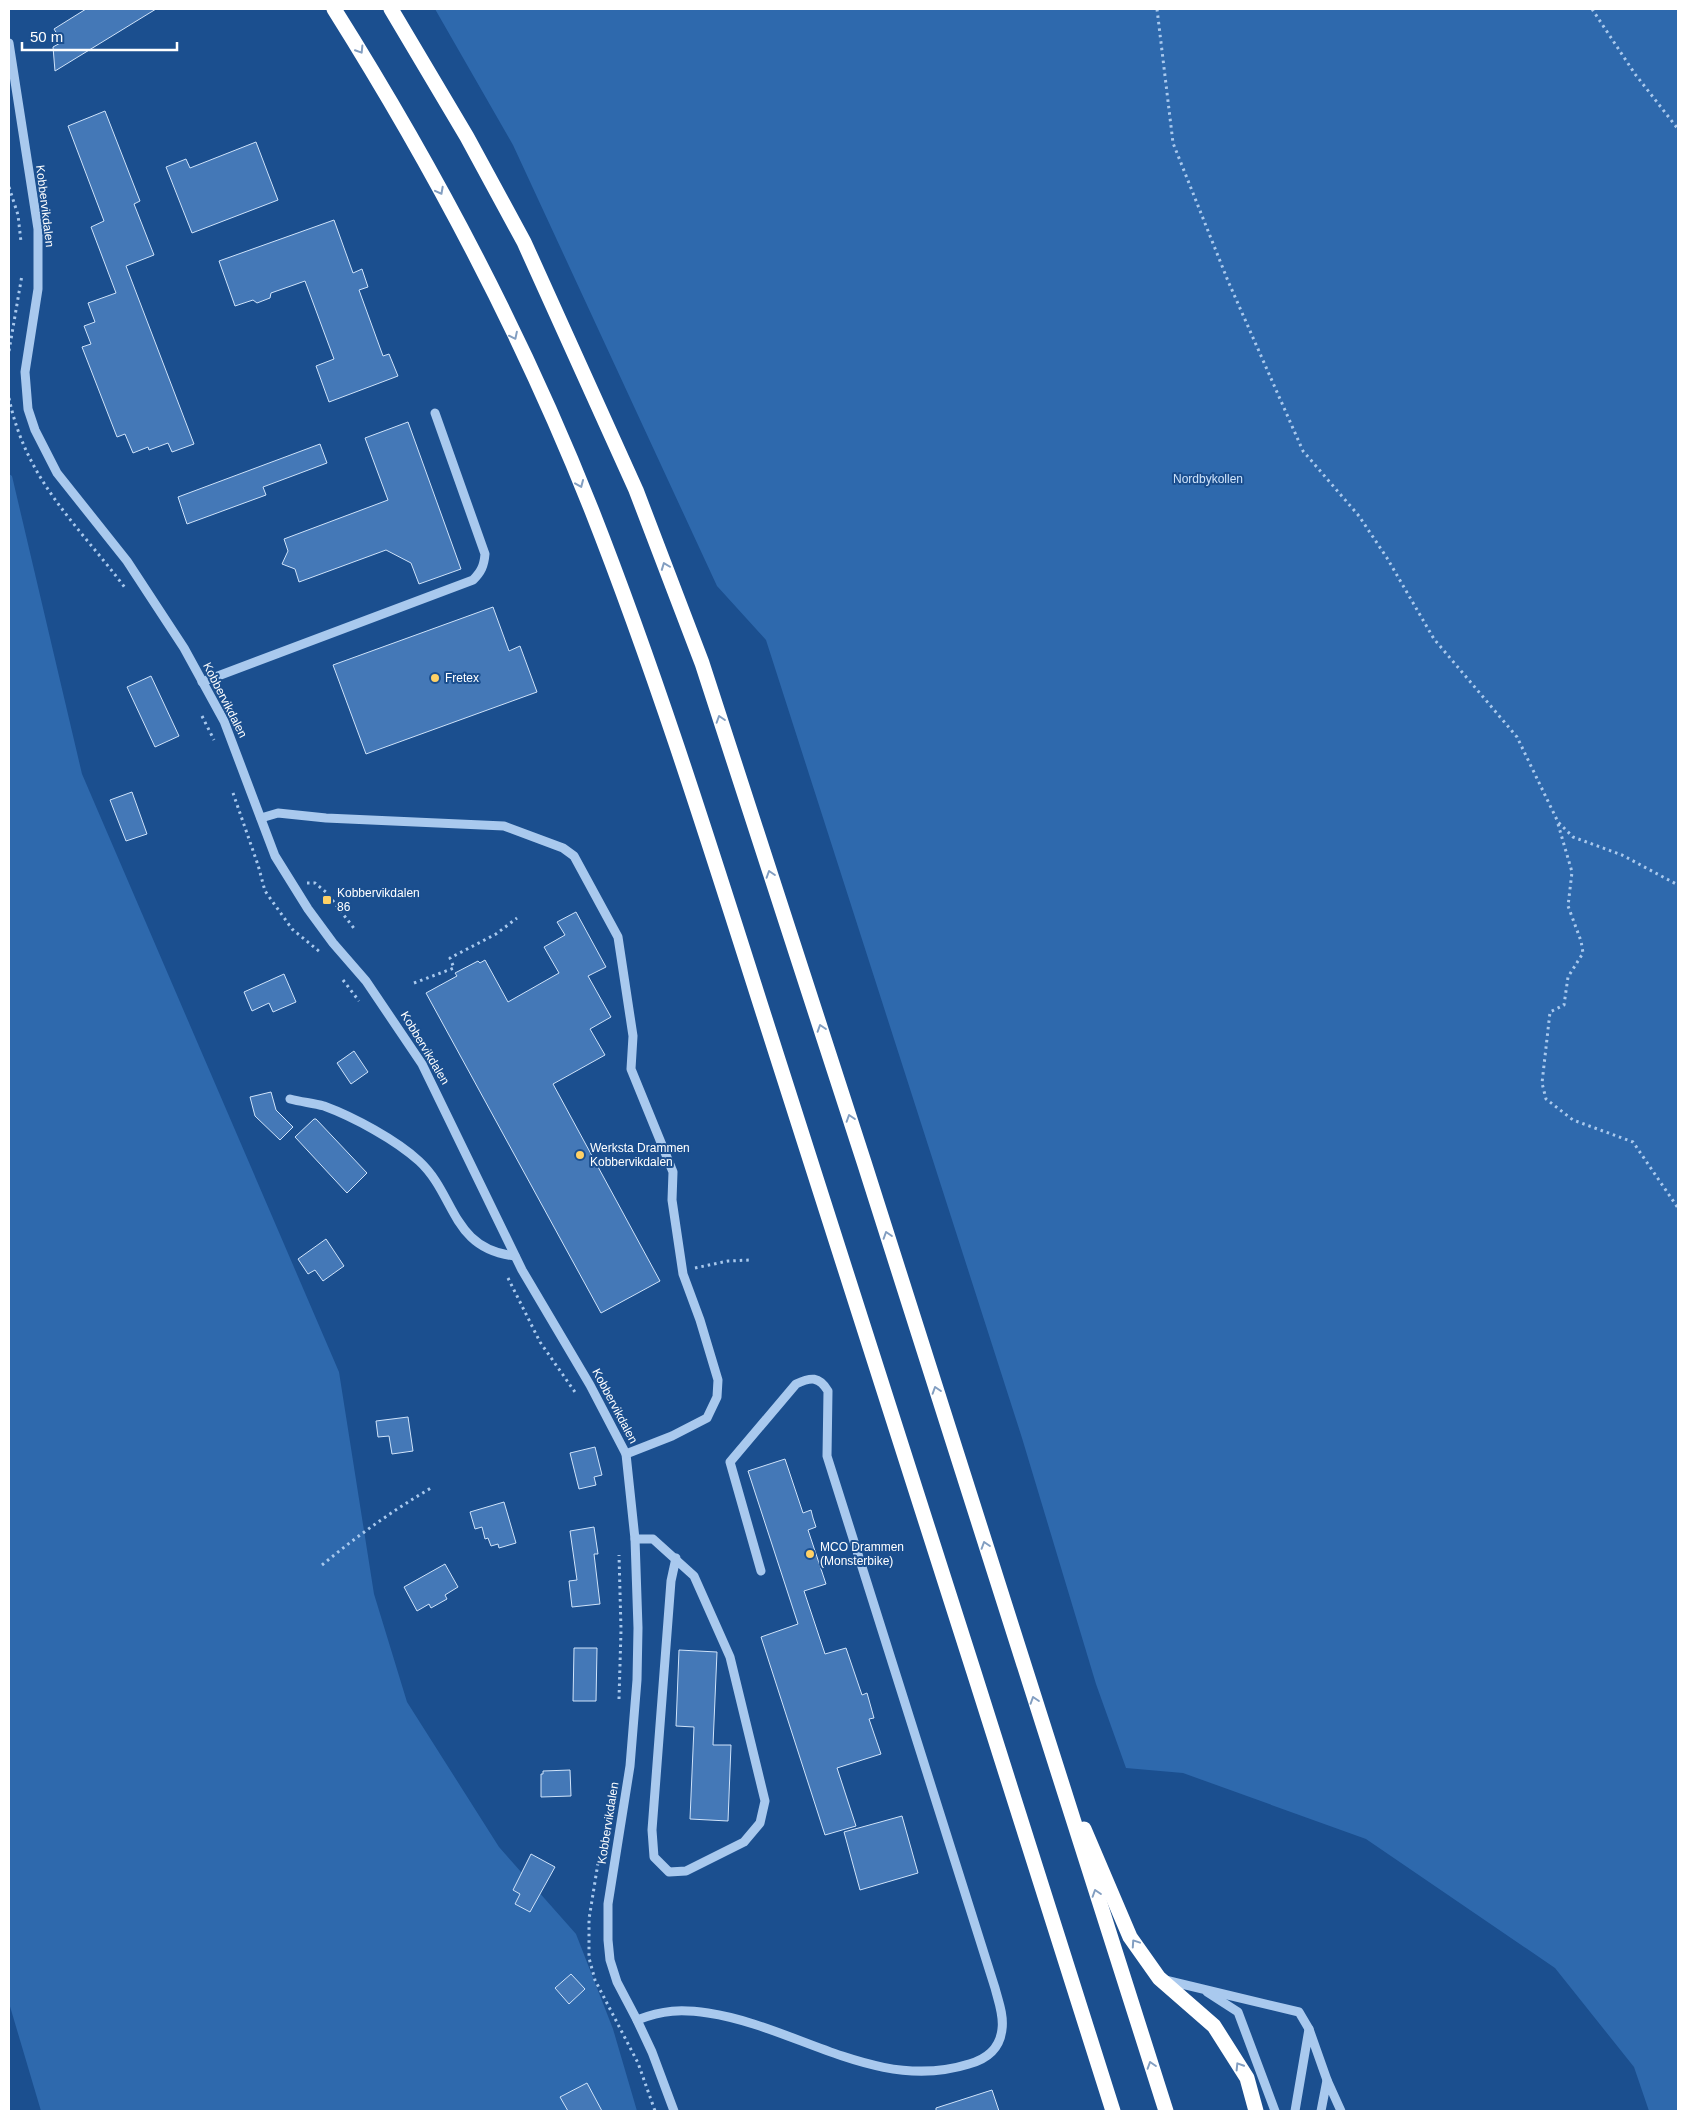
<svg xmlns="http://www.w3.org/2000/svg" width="1687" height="2120" font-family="Arial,sans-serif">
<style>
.green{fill:#2e69ad}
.building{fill:#4478b7;stroke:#cfe3fa}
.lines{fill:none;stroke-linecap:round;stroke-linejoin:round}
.path{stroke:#a9c9ee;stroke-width:3;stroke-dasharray:2.5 4;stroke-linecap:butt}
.minor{stroke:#a9c9ee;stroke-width:9}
.highway{stroke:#fff;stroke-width:15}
.oneway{stroke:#829ec1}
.poi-dot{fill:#ffd166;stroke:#1b4f8f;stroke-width:2}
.labels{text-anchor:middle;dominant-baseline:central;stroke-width:4;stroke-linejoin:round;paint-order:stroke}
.street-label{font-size:12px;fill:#fff;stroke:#1b4f8f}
.park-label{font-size:12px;fill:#cfe3fa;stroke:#1b4f8f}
.poi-label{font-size:12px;fill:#fff;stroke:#1b4f8f;text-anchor:start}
</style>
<rect width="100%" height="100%" fill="#1b4f8f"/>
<!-- green -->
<g class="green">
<path d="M 435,9 L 1678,9 L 1678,2111 L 1649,2111 L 1634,2067 L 1555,1968 L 1366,1839 L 1183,1773 L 1126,1768 L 1096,1684 L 1022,1438 L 766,640 L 717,586 L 513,145 Z"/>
<path d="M 9,474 L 12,476 L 82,774 L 339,1372 L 374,1594 L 407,1702 L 499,1847 L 576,1934 L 613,2029 L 637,2111 L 41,2111 L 9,2003 Z"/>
</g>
<!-- building -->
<g class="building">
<path d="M 86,9 L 156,9 L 55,71 L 53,47 L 62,42 L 54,29 Z"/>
<path d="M 105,111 L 140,201 L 134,204 L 154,255 L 126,266 L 194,444 L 172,452 L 168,443 L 149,450 L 148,447 L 133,453 L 125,434 L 117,437 L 82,347 L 91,344 L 84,326 L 95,322 L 88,303 L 116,293 L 91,227 L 104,221 L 68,126 Z"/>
<path d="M 256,142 L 278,200 L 192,233 L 166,167 L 186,159 L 190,168 Z"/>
<path d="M 334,220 L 353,273 L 362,269 L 368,287 L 359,290 L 383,356 L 389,354 L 398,376 L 329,402 L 316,366 L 334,359 L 305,281 L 271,293 L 270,298 L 257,303 L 253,300 L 235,306 L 219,261 Z"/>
<path d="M 408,422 L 461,569 L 419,584 L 411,563 L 386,550 L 299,582 L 295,569 L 282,564 L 288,551 L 284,539 L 388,500 L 365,438 Z"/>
<path d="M 320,444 L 327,463 L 263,487 L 266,495 L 187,524 L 178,497 Z"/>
<path d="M 493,607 L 509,651 L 520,646 L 537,692 L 366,754 L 333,665 Z"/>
<path d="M 151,676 L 179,736 L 155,747 L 127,687 Z"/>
<path d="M 132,792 L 147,834 L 126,841 L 110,800 Z"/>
<path d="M 576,912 L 606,967 L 588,976 L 611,1017 L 590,1029 L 605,1055 L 553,1084 L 660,1281 L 601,1313 L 426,993 L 457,976 L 455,973 L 478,961 L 480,963 L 485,960 L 508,1002 L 559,973 L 544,947 L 565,935 L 557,922 Z"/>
<path d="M 284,974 L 296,1002 L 273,1012 L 269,1003 L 252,1011 L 244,992 Z"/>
<path d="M 354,1051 L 368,1072 L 351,1084 L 337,1063 Z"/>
<path d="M 271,1092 L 276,1110 L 293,1127 L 280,1140 L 255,1116 L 250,1097 Z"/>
<path d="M 314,1119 L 316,1119 L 367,1173 L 347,1193 L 295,1137 Z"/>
<path d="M 326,1239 L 344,1266 L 323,1281 L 315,1270 L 308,1274 L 298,1259 Z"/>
<path d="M 408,1417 L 413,1451 L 392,1454 L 389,1436 L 378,1437 L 376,1421 Z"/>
<path d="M 595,1447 L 602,1475 L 594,1477 L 596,1485 L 579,1489 L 570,1453 Z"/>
<path d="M 785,1459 L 803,1513 L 811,1510 L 813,1518 L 816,1527 L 808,1530 L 826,1584 L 804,1591 L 825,1654 L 846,1648 L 862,1695 L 867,1693 L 874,1718 L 869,1719 L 881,1754 L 837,1768 L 856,1826 L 825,1835 L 761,1637 L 798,1624 L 748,1471 Z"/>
<path d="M 504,1502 L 516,1543 L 499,1548 L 498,1544 L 491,1546 L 488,1538 L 485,1539 L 482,1527 L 475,1529 L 470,1512 Z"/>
<path d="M 594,1527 L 598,1554 L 594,1554 L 600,1604 L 572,1607 L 569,1581 L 577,1580 L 570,1531 Z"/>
<path d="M 445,1564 L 458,1587 L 445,1595 L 447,1599 L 431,1608 L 429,1604 L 417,1611 L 404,1587 Z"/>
<path d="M 574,1648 L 597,1648 L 596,1701 L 573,1701 Z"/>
<path d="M 679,1650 L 717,1652 L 713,1745 L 731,1745 L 728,1821 L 690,1819 L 694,1727 L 676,1726 Z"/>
<path d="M 570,1770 L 571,1796 L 541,1797 L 541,1774 L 543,1774 L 543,1771 Z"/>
<path d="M 902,1816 L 918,1873 L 860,1890 L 844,1832 Z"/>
<path d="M 531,1854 L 555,1867 L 530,1912 L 515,1904 L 520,1894 L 513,1890 Z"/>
<path d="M 571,1974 L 585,1989 L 569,2004 L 555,1988 Z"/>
<path d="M 587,2083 L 602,2111 L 568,2111 L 560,2097 Z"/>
<path d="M 992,2090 L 999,2111 L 936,2111 L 936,2108 Z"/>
</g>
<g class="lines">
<!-- path -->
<g class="path">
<path d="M 1157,9 L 1173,143 L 1228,281 L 1303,451 L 1359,516 L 1387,558 L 1434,639 L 1517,737 L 1558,822 L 1573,837 L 1622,855 L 1678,885"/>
<path d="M 1592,9 L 1635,74 L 1678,129"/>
<path d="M 9,187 L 18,215 L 21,242"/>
<path d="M 9,351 L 22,275"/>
<path d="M 9,398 C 26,481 78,525 126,589"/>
<path d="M 202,716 L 214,740"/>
<path d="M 233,793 L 258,865 L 265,891 L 292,929 L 320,952"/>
<path d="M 1558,824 L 1572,872 L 1568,906 L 1581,941 L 1583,953 L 1568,977 L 1564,1005 L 1550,1012 L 1542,1083 L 1546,1099 L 1573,1120 L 1633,1142 L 1678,1208"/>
<path d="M 307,883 L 315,883 L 327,893 L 356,931"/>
<path d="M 343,980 L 359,1001"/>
<path d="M 414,983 L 454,968 L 450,958 L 496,934 L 517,918"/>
<path d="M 695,1268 L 728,1261 L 749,1260"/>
<path d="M 508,1278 L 540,1342 L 577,1395"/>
<path d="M 322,1565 C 357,1536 392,1511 431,1488"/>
<path d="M 619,1699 L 621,1630 L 619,1555"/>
<path d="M 598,1863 L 589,1919 L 589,1958 L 595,1980 L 638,2063 L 655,2111"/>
</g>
<!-- minor -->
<g class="minor">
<path d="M 9,43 L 38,229 L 38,289 L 25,372 L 28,409 L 35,430 L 57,473 L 127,561 L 184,648 L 224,721 L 275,856 L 308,909 L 333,943 L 366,981 L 422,1064 L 522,1270 L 590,1385 L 626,1454 L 635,1539 L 638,1628 L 637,1680 L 630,1766 L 608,1904 L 608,1940 L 610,1960 L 617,1982 L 637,2020 L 652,2052 L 674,2111"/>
<path d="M 202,682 L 473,580 C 481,572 484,566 485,554 L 435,413"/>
<path d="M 261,818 L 278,813 L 326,818 L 504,826 L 563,848 L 574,856 L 618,937 L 633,1036 L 631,1069 L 673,1172 L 672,1200 L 683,1274 L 700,1320 L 718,1380 L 717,1397 L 707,1418 L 672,1436 L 626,1454"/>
<path d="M 290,1099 C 301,1102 313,1103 324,1106 C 354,1117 396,1140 419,1161 C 456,1195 451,1249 515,1256"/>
<path d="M 635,1539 L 653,1539 L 694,1576 L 730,1657 L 765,1801 L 760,1823 L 744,1842 L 686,1871 L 669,1872 L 654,1857 L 652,1830 L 671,1581 L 676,1558"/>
<path d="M 1165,1980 L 1299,2012 L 1309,2029"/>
<path d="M 1207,1992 L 1238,2012 L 1275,2111"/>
<path d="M 637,2020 C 663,2010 681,2009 708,2013 C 796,2026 877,2093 969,2064 C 987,2059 1000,2049 1002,2029 C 1004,2015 998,2000 995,1988 L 827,1456 L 828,1391 C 819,1376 811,1377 796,1384 L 730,1462 L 761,1571"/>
<path d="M 1295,2111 L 1309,2029 L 1327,2080"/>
<path d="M 1321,2111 L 1327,2080 L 1341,2111"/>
</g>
<!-- highway -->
<g class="highway">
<path d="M 334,9 C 434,168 523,336 592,511 C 665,697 723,888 784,1078 C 896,1421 1003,1767 1113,2111"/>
<path d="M 391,9 L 467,137 L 524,242 L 636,490 L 702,663 L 864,1162 L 1166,2111"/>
<path d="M 1084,1829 L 1130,1937 L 1159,1978 L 1214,2026 L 1247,2078 L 1256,2111"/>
</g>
</g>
<!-- one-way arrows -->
<defs><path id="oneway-chevron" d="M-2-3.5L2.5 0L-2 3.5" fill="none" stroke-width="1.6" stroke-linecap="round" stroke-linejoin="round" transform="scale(1.25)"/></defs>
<g class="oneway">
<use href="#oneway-chevron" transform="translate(360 50) rotate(58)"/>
<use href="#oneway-chevron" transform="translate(440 191) rotate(62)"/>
<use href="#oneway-chevron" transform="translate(514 336) rotate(64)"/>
<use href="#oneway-chevron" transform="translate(580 484) rotate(67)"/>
<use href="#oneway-chevron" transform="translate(665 566) rotate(-111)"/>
<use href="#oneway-chevron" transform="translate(720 719) rotate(-108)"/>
<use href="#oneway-chevron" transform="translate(770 874) rotate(-108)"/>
<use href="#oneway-chevron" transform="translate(821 1028) rotate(-108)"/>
<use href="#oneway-chevron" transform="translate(850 1118) rotate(-108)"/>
<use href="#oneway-chevron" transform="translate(887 1235) rotate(-108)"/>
<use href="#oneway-chevron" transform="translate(936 1390) rotate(-108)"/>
<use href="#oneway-chevron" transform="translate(985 1545) rotate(-108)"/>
<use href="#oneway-chevron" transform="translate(1034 1700) rotate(-108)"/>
<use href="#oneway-chevron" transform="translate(1096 1893) rotate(-108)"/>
<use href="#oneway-chevron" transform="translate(1135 1943) rotate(-124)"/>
<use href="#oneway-chevron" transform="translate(1151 2065) rotate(-108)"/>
<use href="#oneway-chevron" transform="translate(1239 2066) rotate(-122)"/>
</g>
<!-- markers -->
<g class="poi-dot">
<circle cx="435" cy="678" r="5"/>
<rect x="322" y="895" width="10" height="10" rx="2.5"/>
<circle cx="580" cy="1155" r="5"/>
<circle cx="810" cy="1554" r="5"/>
</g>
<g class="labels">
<!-- street labels -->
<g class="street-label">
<text transform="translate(45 206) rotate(83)">Kobbervikdalen</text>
<text transform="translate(225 700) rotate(63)">Kobbervikdalen</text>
<text transform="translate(425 1048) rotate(59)">Kobbervikdalen</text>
<text transform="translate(615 1406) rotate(62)">Kobbervikdalen</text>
<text transform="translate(608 1823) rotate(-81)">Kobbervikdalen</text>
</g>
<!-- park labels -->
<g class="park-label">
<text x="1208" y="479">Nordbykollen</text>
</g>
<!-- poi labels -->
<g class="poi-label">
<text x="445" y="678">Fretex</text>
<text x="337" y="893">Kobbervikdalen<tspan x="337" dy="14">86</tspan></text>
<text x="590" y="1148">Werksta Drammen<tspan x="590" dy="14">Kobbervikdalen</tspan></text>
<text x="820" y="1547">MCO Drammen<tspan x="820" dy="14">(Monsterbike)</tspan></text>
</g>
</g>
<!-- border -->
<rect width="1687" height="2120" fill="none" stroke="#ffffff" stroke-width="20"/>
<!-- scale -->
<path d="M22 42v8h155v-8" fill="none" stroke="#ffffff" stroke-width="2.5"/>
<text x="30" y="42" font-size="15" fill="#ffffff" stroke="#1b4f8f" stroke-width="4" paint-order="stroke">50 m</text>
</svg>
